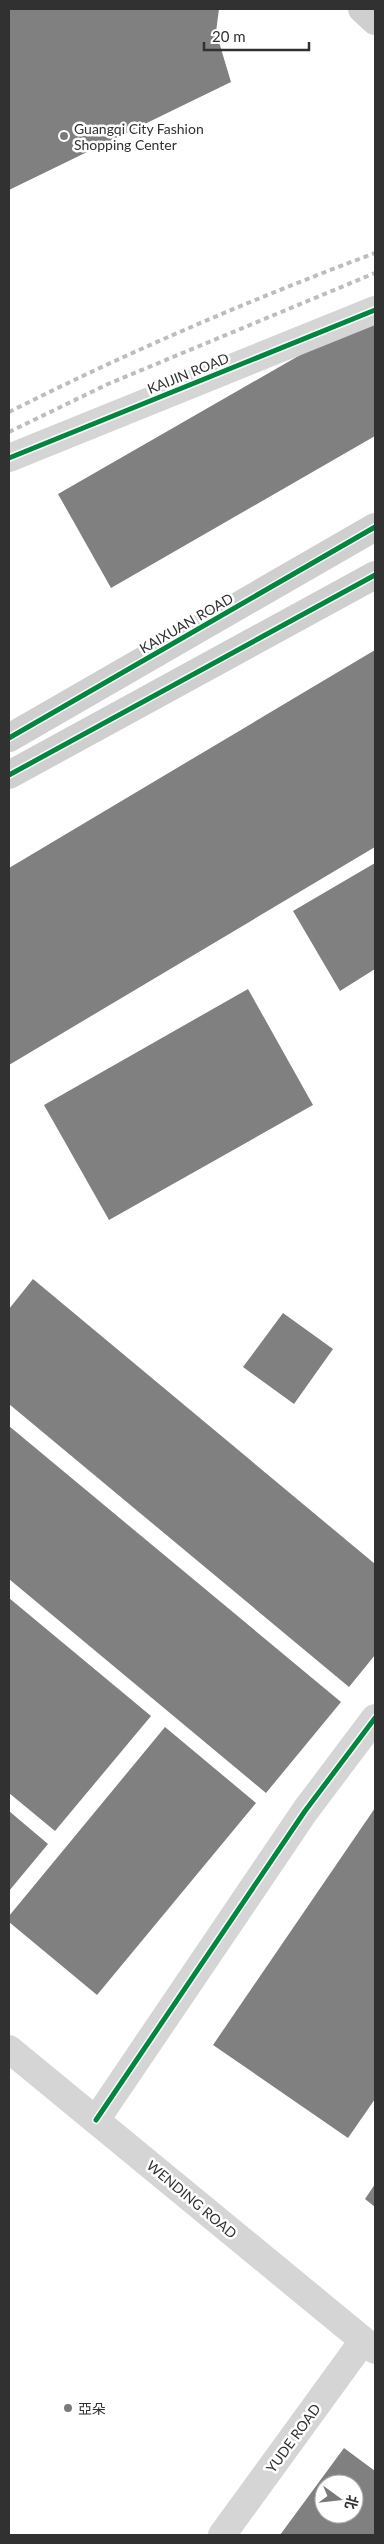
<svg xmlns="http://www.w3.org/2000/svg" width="384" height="2544" font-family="Lato,'Noto Sans SC',sans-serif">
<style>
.building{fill:#808080;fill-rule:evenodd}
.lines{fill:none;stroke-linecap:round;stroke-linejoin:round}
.street{stroke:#d5d5d5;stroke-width:28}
.secondary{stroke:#cfcfcf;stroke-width:28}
.rail{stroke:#bdbdbd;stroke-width:4;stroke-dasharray:5 4;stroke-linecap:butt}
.cycleway-casing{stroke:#fff;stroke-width:8}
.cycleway{stroke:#00873e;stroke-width:5}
.poi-dot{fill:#797979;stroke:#fff;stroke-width:2}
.labels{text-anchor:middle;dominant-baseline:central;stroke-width:5;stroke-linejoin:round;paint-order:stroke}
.poi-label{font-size:14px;fill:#313131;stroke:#fff;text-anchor:start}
.street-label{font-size:14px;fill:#313131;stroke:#fff}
</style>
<rect width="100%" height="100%" fill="#fff"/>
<!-- building -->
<g class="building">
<path d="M 9,9 L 219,9 L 216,32 L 231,82 L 9,190 Z"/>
<path d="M 375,312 L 375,436 L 111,588 L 58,494 Z"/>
<path d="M 375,650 L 375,847 L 9,1065 L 9,868 Z"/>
<path d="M 375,863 L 375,969 L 340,991 L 293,911 Z"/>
<path d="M 248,989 L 313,1105 L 109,1220 L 44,1105 Z"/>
<path d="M 33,1279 L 375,1564 L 375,1655 L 349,1687 L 9,1404 L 9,1309 Z"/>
<path d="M 283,1313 L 333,1349 L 294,1404 L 243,1367 Z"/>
<path d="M 9,1426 L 341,1702 L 266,1793 L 9,1579 Z"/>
<path d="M 9,1598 L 151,1716 L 55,1831 L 9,1793 Z"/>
<path d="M 165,1727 L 256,1803 L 97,1995 L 9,1922 L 9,1916 Z"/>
<path d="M 375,1808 L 375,2099 L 348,2138 L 213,2045 Z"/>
<path d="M 9,1811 L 48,1844 L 9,1891 Z"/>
<path d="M 375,2184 L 375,2207 L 365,2199 Z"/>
<path d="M 344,2448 L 375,2471 L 375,2535 L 280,2535 ZM 324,2484 L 354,2484 L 354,2514 L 324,2514 Z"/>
</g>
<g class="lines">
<!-- street -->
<g class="street">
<path d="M 9,458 L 375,310"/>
<path d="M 9,2049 L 375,2350"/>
<path d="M 96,2120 L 305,1811 L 375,1718"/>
<path d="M 222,2535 L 363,2341"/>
</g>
<!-- secondary -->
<g class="secondary">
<path d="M 362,9 L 375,21"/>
<path d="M 9,738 L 375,527"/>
<path d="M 9,775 L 375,575"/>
</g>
<!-- rail -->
<g class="rail">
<path d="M 9,412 C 128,352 250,300 375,253"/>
<path d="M 9,432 L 108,384 L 375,273"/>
</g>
<!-- cycleway casing -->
<g class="cycleway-casing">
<g id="cycleway">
<path d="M 9,458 L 375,310"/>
<path d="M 9,738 L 375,527"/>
<path d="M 9,775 L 375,575"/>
<path d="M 96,2120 L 305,1811 L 375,1718"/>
</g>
</g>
<!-- cycleway -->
<use href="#cycleway" class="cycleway"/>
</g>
<!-- markers -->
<g class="poi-dot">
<circle cx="64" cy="136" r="5"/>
<circle cx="68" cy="2408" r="5"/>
</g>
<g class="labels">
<!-- poi labels -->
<g class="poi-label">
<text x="74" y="128">Guangqi City Fashion<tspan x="74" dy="16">Shopping Center</tspan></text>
<text x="78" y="2408">亞朵</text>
</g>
<!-- street labels -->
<g class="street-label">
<text transform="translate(188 373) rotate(-22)">KAIJIN ROAD</text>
<text transform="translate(186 623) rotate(-30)">KAIXUAN ROAD</text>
<text transform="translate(192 2199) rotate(40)">WENDING ROAD</text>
<text transform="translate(293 2438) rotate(-54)">YUDE ROAD</text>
</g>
</g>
<!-- border -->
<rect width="384" height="2544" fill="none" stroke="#313131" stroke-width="20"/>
<!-- north arrow -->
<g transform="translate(339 2499) rotate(105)"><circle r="24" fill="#ffffff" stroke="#adadad"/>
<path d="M0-4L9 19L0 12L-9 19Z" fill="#797979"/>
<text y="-8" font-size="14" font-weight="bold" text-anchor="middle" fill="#313131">北</text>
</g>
<!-- scale -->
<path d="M204 42v8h105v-8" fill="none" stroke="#313131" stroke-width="2.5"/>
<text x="212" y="42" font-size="15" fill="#313131" stroke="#ffffff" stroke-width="4" paint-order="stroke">20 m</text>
</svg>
